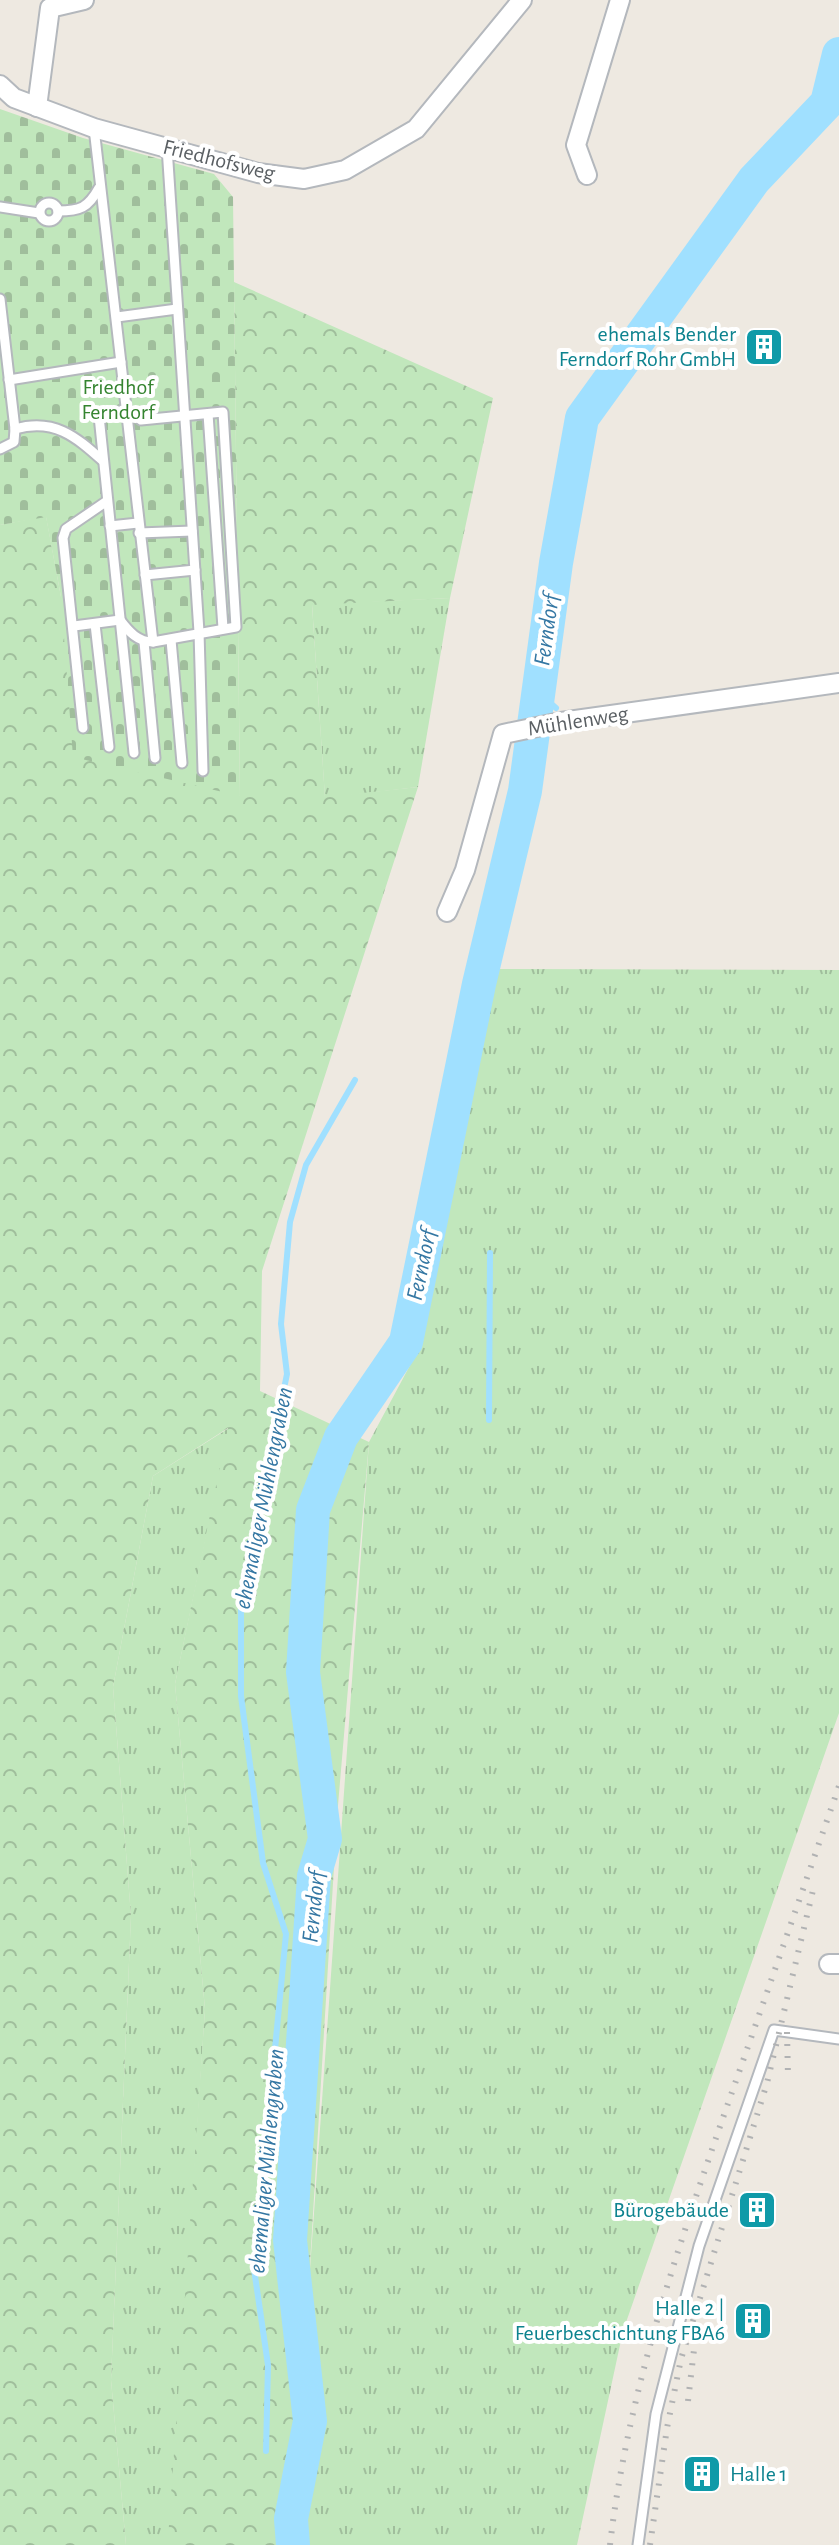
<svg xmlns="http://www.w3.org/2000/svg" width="839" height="2545" font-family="'Alegreya Sans',sans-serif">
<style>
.grass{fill:url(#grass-tufts)}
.forest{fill:url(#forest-crowns)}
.cemetery{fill:url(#cemetery-stones)}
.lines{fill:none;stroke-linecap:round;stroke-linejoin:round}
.stream{stroke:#a0e0ff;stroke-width:6}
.river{stroke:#a0e0ff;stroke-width:34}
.service-casing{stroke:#b4b8bd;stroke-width:13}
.minor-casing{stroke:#b4b8bd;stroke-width:22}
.service{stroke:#fff;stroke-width:9}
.minor{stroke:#fff;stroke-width:18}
.rail{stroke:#b1b2b3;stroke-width:6;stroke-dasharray:2 10;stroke-linecap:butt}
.labels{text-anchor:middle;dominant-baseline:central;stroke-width:8;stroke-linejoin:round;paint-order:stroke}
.street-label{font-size:22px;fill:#5a5f63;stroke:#fff}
.culture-label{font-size:22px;fill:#0d838f;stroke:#fff;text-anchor:end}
.park-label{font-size:22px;fill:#358430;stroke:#fff}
.water-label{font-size:24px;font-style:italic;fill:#3477a3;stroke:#fff}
</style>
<defs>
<pattern id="grass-tufts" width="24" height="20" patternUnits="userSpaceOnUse" patternTransform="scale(2)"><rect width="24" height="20" fill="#c1e7bc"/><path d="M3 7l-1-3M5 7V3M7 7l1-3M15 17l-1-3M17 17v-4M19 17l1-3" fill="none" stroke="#a0be9c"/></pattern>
<pattern id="forest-crowns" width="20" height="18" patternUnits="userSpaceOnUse" patternTransform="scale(2)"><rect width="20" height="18" fill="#c1e7bc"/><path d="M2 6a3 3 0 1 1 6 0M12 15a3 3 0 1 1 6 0" fill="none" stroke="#a0be9c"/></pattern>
<pattern id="cemetery-stones" width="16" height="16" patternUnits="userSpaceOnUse" patternTransform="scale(2)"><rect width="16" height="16" fill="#c1e7bc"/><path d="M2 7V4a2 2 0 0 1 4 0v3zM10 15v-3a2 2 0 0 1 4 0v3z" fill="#a0be9c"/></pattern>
</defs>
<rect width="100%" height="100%" fill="#eee9e1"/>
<!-- grass -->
<g class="grass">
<path d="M 450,598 L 418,787 L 325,798 L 312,604 Z"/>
<path d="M 494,969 L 839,970 L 839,1713 L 623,2331 L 577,2545 L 304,2545 L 303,2518 L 319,2409 L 306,2325 L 369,1442 L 423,1341 Z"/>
<path d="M 229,1428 L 175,1684 L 205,2009 L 170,2545 L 126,2545 L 111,2380 L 131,1916 L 113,1687 L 153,1476 Z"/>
</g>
<!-- forest -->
<path class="forest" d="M 234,282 L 493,398 L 450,598 L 312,605 L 325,797 L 418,787 L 262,1271 L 260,1391 L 369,1442 L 337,1817 L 293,2545 L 170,2545 L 168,2539 L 205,2009 L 175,1684 L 228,1428 L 153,1476 L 113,1687 L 131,1916 L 111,2380 L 126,2545 L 0,2545 L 0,525 L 46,516 L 61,597 L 240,796 Z"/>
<!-- cemetery -->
<path class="cemetery" d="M 0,109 L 83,138 L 214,174 L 233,197 L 240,796 L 73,757 L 61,597 L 46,517 L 0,525 Z"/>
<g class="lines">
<!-- stream -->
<g class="stream">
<path d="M 538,692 L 556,708"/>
<path d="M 489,1420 L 490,1253"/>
<path d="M 266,2451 L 268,2365 L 254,2269 L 286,1934 L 263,1863 L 241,1696 L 241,1599 L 287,1374 L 281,1324 L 290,1222 L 306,1165 L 355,1080"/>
</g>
<!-- river -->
<path class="river" d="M 293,2545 L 291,2519 L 310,2421 L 290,2240 L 314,1876 L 325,1839 L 303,1672 L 313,1510 L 341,1437 L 406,1342 L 479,984 L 525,791 L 556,563 L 582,418 L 754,180 L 827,103 L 839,54"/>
<!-- service casing -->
<g class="service-casing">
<g id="service">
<path d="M 94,128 L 153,642"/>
<path d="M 167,147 L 199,632 L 203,771"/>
<circle cx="49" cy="212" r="9"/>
<path d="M 0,207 L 39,213"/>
<path d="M 58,211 C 80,211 88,208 99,188"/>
<path d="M 0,299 L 15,429 L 14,442 L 0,449"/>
<path d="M 117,317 L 177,309"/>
<path d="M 9,380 L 121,362"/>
<path d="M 127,410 L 99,416 L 134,753"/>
<path d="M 208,414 L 223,628"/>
<path d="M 15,429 C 54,418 75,436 103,461"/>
<path d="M 110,526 L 138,523"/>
<path d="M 139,533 L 192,531"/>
<path d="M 145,575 L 195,570"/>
<path d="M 95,624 L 109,747"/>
<path d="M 74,626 L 120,620 C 129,632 138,642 153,642 L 236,627 L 223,412 L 141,420 L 127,410"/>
<path d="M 171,640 L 182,763"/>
<path d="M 144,642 L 155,758"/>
<path d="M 83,728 L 63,538 L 66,529 L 107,501"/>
<path d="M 638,2545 L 656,2414 L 699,2246 L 774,2030 L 839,2039"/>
</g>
</g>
<!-- minor casing -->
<g class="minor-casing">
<g id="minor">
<path d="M 0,85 L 14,98 L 94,128 L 258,173 L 304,179 L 345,170 L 416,129 L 522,0"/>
<path d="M 37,107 L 50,8 L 84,0"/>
<path d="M 587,175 L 576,145 L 620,0"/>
<path d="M 447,912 L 465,870 L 503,734 L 561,722 L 839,683"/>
<path d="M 829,1964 L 839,1964"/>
</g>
</g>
<!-- service -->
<use href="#service" class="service"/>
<!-- minor -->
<use href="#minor" class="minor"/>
<!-- rail -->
<g class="rail">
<path d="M 787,2032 L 788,2076"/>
<path d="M 688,2401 L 695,2341"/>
<path d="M 610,2545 C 627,2397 676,2253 725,2112 C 763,2004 801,1895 839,1786"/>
<path d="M 650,2545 L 667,2428 L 681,2359 L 767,2083 L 814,1886"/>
</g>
</g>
<!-- icons -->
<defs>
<g id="building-square" transform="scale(2)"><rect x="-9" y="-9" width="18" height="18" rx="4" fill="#0f9aa8" stroke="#fff"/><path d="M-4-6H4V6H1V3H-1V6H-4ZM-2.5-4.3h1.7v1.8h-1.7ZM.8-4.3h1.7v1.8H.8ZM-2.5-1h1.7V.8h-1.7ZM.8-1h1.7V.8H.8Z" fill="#fff"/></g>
</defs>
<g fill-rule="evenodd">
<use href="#building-square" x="764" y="347"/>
<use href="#building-square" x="757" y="2210"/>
<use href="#building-square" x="753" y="2321"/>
<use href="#building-square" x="702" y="2474"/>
</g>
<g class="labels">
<!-- street labels -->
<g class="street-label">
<text transform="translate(219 160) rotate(14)">Friedhofsweg</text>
<text transform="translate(578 721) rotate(-9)">Mühlenweg</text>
</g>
<!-- culture labels -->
<g class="culture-label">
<text x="736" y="334">ehemals Bender<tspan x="736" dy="25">Ferndorf Rohr GmbH</tspan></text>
<text x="729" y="2210">Bürogebäude</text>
<text x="725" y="2308">Halle 2 |<tspan x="725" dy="25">Feuerbeschichtung FBA6</tspan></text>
<text x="730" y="2474" text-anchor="start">Halle 1</text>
</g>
<!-- park labels -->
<g class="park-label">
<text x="118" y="387">Friedhof<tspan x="118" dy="25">Ferndorf</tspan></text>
</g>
<!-- water labels -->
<g class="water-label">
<text transform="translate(547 630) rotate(-82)">Ferndorf</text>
<text transform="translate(422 1265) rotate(-78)">Ferndorf</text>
<text transform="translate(264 1498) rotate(-79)">ehemaliger Mühlengraben</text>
<text transform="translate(314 1907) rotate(-84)">Ferndorf</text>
<text transform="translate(267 2161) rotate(-85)">ehemaliger Mühlengraben</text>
</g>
</g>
</svg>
